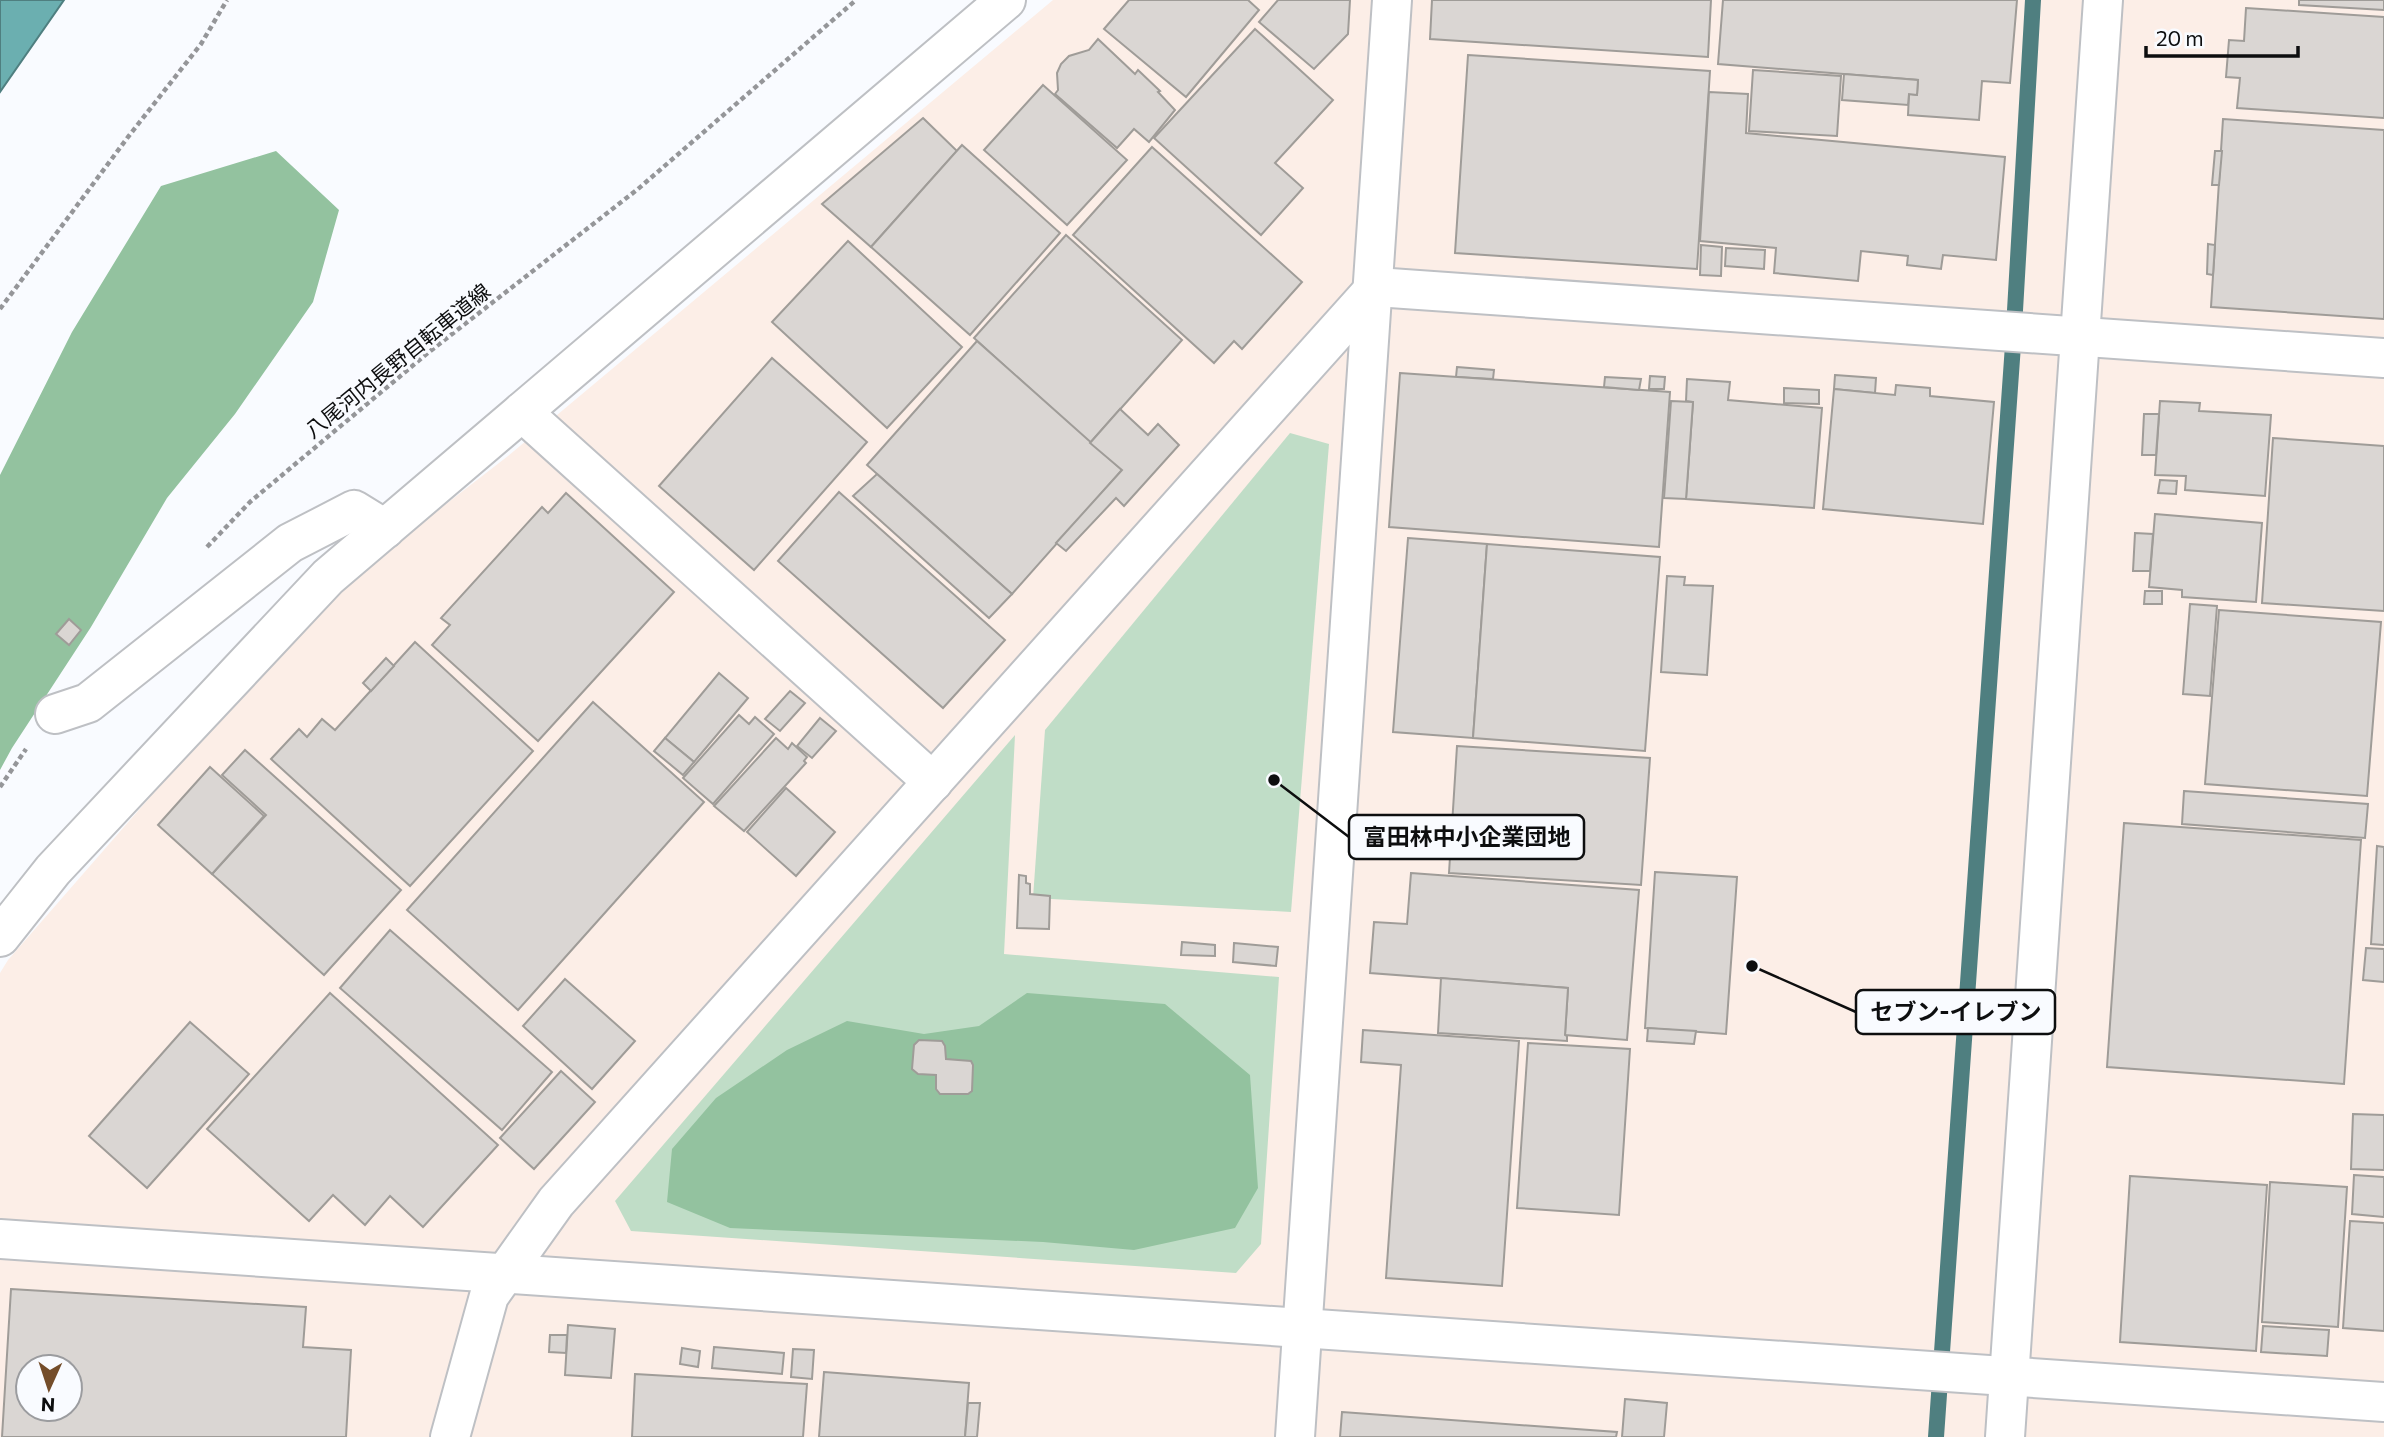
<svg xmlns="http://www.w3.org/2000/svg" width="2384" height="1437" font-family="Commissioner,'Noto Sans JP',sans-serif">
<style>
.industrial{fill:#fceee7;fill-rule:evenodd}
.green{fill:#c0ddc7}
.forest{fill:#93c29f}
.water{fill:#6bafb0;stroke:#4f7f80;stroke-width:2}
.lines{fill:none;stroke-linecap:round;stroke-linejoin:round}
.stream{stroke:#4f7f80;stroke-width:16}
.building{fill:#dad6d3;stroke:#9f9c98;stroke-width:2;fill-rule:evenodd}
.street-casing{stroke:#bec0c4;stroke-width:42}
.secondary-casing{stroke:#bec0c4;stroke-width:42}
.path{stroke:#959699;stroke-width:4.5;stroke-dasharray:5 3.5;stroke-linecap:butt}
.street{stroke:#fff;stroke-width:38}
.secondary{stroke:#fff;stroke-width:38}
.labels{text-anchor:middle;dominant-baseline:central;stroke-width:6;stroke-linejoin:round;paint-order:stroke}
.street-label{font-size:21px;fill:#0d0e0f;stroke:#f9fbff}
.leader{fill:none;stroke:#0d0e0f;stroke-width:2.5}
.callout-dot{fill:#0d0e0f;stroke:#f9fbff;stroke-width:2.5}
.callout{fill:#f9fbff;stroke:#0d0e0f;stroke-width:2.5}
.callout-label{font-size:23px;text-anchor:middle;font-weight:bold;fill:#0d0e0f}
</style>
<rect width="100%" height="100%" fill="#f9fbff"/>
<!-- industrial -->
<path class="industrial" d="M 1053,0 L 2384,0 L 2384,1437 L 0,1437 L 0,973 L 8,960 L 321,601 L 508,456 ZM 28,1367 L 70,1367 L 70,1409 L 28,1409 Z"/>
<!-- green -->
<g class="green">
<path d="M 1290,433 L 1329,444 L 1291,912 L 1033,898 L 1045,730 Z"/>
<path d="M 1015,735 L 1004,954 L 1279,977 L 1261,1244 L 1236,1273 L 631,1231 L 615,1201 Z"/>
</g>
<!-- forest -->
<g class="forest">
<path d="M 276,151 L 339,210 L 313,302 L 235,414 L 167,498 L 91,627 L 12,748 L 0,770 L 0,475 L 72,332 L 161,186 Z"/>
<path d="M 1027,993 L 1165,1004 L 1250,1075 L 1258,1188 L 1235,1228 L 1134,1250 L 1043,1242 L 730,1228 L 667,1202 L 672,1149 L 716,1098 L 787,1050 L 847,1021 L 924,1034 L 979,1026 Z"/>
</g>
<!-- water -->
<path class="water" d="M 0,0 L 64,0 L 0,92 Z"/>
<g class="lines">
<!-- stream -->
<path class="stream" d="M 1936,1437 L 2013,345 L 2033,0"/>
</g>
<!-- building -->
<g class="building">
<path d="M 1129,0 L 1248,0 L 1259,10 L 1186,97 L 1104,29 Z"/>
<path d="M 1278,0 L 1350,0 L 1348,34 L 1314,69 L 1259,22 Z"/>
<path d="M 1432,0 L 1711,0 L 1708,57 L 1430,39 Z"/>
<path d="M 1723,0 L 2017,0 L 2010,83 L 1982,81 L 1979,120 L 1908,115 L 1909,94 L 1917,95 L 1918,80 L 1718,64 Z"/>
<path d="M 2299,0 L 2384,0 L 2384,10 L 2299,5 Z"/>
<path d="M 2246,8 L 2384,17 L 2384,118 L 2237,108 L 2240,78 L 2226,77 L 2229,40 L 2244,41 Z"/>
<path d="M 1255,29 L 1333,100 L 1275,163 L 1303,188 L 1261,235 L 1154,138 Z"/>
<path d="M 1098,39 L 1135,74 L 1138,70 L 1160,91 L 1158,92 L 1175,110 L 1149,142 L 1134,129 L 1117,148 L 1055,94 L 1058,90 L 1057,73 L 1061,64 L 1069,56 L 1089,50 Z"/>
<path d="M 1468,55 L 1710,71 L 1697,269 L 1455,253 Z"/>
<path d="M 1753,70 L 1841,76 L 1837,136 L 1749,131 Z"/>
<path d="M 1844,74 L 1918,80 L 1917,95 L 1909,94 L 1908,105 L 1842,100 Z"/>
<path d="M 1043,85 L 1127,160 L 1067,225 L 984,150 Z"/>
<path d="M 1709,92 L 1748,94 L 1746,133 L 2005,157 L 1996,260 L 1943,255 L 1941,269 L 1907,265 L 1908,256 L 1861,251 L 1858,281 L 1774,273 L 1776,248 L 1700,241 Z"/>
<path d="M 923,118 L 957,151 L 871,247 L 822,204 Z"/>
<path d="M 2223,119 L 2384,130 L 2384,319 L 2211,307 Z"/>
<path d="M 962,145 L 1060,233 L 970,335 L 871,247 Z"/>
<path d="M 1152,147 L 1302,282 L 1242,349 L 1234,341 L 1214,363 L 1073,235 Z"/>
<path d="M 2215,151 L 2222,151 L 2219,185 L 2212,185 Z"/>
<path d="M 1066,235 L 1182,340 L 1090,443 L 974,338 Z"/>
<path d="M 848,241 L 962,347 L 887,428 L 772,322 Z"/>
<path d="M 2208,244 L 2215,245 L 2213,275 L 2207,274 Z"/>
<path d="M 1701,245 L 1722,247 L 1721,276 L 1700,275 Z"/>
<path d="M 1726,248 L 1765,250 L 1764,269 L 1725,266 Z"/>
<path d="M 977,341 L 1122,470 L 1012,594 L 867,465 Z"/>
<path d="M 772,358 L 867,442 L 754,570 L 659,486 Z"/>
<path d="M 1457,367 L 1494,370 L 1493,379 L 1456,377 Z"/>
<path d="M 1400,373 L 1670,392 L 1659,547 L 1389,527 Z"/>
<path d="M 1835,375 L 1876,378 L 1875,393 L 1834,389 Z"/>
<path d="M 1650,376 L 1665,377 L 1664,389 L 1649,389 Z"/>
<path d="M 1605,377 L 1641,379 L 1639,390 L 1604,387 Z"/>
<path d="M 1687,379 L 1730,382 L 1728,400 L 1822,408 L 1814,508 L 1686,499 L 1693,402 L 1686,401 Z"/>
<path d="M 1896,385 L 1930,388 L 1930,396 L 1994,402 L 1983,524 L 1823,509 L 1834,389 L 1895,395 Z"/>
<path d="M 1784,388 L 1819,390 L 1819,404 L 1784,403 Z"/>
<path d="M 1671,401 L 1693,402 L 1686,499 L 1664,498 Z"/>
<path d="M 2160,401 L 2200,403 L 2199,411 L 2271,415 L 2265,496 L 2185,490 L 2186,476 L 2155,475 Z"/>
<path d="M 1120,409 L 1148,435 L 1158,424 L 1179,445 L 1124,506 L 1116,498 L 1066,551 L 1056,543 L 1122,470 L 1090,443 Z"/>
<path d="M 2144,414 L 2159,414 L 2156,455 L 2142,455 Z"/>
<path d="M 2273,438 L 2384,446 L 2384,611 L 2262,603 Z"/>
<path d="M 877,474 L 1012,594 L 989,618 L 853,496 Z"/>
<path d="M 2160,480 L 2177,481 L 2176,494 L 2158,493 Z"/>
<path d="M 839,492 L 1005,640 L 943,708 L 778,561 Z"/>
<path d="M 566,493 L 674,592 L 538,741 L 432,645 L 450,625 L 441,618 L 542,507 L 548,513 Z"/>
<path d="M 2155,514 L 2262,523 L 2256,602 L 2182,597 L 2182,590 L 2149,587 Z"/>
<path d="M 2135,533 L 2153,534 L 2150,571 L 2133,571 Z"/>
<path d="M 1408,538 L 1487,544 L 1473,738 L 1393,732 Z"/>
<path d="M 1487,544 L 1660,557 L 1645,751 L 1473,738 Z"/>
<path d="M 1667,576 L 1685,577 L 1684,585 L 1713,586 L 1707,675 L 1661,672 Z"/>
<path d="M 2145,591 L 2162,591 L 2162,604 L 2144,604 Z"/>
<path d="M 2190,604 L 2217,606 L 2210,696 L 2183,694 Z"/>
<path d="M 2219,610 L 2381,622 L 2367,796 L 2205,784 Z"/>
<path d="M 69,619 L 81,630 L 69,645 L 56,634 Z"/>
<path d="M 415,642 L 533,751 L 410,886 L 271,759 L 299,729 L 307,737 L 322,719 L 335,730 Z"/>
<path d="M 386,658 L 394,666 L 371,691 L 363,683 Z"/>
<path d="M 719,673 L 748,698 L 694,762 L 665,738 Z"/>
<path d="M 790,691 L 805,703 L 780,731 L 765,719 Z"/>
<path d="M 593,702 L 704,802 L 518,1010 L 407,910 Z"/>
<path d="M 739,715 L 749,724 L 755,717 L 774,734 L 713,804 L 683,778 Z"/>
<path d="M 820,718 L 836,731 L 812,758 L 797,746 Z"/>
<path d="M 665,738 L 694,762 L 683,775 L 654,751 Z"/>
<path d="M 776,738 L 788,749 L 792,743 L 807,757 L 804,761 L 806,763 L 744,831 L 714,806 Z"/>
<path d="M 1457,746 L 1650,758 L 1641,885 L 1449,873 Z"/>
<path d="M 245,750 L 401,890 L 324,975 L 212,874 L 266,815 L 222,775 Z"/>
<path d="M 210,767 L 264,816 L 212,874 L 158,825 Z"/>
<path d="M 786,788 L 835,832 L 796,876 L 747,832 Z"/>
<path d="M 2184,791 L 2368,804 L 2365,838 L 2182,824 Z"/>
<path d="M 2124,823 L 2361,840 L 2344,1084 L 2107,1067 Z"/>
<path d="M 2377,846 L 2384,847 L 2384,945 L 2371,944 Z"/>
<path d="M 1655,872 L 1737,877 L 1726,1034 L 1645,1028 Z"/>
<path d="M 1411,873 L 1639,890 L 1627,1040 L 1565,1035 L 1568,988 L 1370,973 L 1374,922 L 1407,924 Z"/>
<path d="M 1019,875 L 1026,876 L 1026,883 L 1030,884 L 1030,894 L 1050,896 L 1049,929 L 1017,928 Z"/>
<path d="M 390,930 L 552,1072 L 502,1130 L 340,988 Z"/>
<path d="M 1182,942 L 1215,945 L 1215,956 L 1181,955 Z"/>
<path d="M 1234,943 L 1278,947 L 1276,966 L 1233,962 Z"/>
<path d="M 2366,948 L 2384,949 L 2384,982 L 2363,980 Z"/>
<path d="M 1441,978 L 1568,988 L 1565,1035 L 1567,1036 L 1567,1041 L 1438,1033 Z"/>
<path d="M 565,979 L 635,1041 L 592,1089 L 523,1026 Z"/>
<path d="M 330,993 L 498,1145 L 423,1227 L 390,1196 L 365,1225 L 333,1195 L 309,1221 L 207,1129 Z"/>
<path d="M 190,1022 L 249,1074 L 147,1188 L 89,1136 Z"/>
<path d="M 1648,1028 L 1696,1031 L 1694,1044 L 1647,1041 Z"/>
<path d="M 1363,1030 L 1519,1041 L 1502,1286 L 1386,1278 L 1401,1065 L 1361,1062 Z"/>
<path d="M 919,1040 L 942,1041 L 945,1046 L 946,1059 L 971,1061 L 973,1065 L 972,1091 L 968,1094 L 940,1094 L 936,1089 L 936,1075 L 918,1074 L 912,1069 L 914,1045 Z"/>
<path d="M 1528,1043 L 1630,1049 L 1619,1215 L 1517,1208 Z"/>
<path d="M 561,1071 L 595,1102 L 534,1169 L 500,1138 Z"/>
<path d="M 2353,1114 L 2384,1115 L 2384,1170 L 2351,1169 Z"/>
<path d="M 2354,1175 L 2384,1177 L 2384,1217 L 2352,1214 Z"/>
<path d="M 2130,1176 L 2267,1185 L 2256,1351 L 2120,1342 Z"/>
<path d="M 2270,1182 L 2347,1187 L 2338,1327 L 2262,1322 Z"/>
<path d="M 2350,1221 L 2384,1223 L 2384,1331 L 2343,1328 Z"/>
<path d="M 11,1289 L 306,1307 L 303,1347 L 351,1350 L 346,1437 L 2,1437 ZM 28,1367 L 70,1367 L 70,1409 L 28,1409 Z"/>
<path d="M 568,1325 L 615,1329 L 611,1378 L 565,1375 Z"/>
<path d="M 2263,1326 L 2329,1330 L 2327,1356 L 2261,1352 Z"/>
<path d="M 550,1335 L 567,1335 L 566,1353 L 549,1352 Z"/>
<path d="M 714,1347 L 784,1353 L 782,1374 L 712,1368 Z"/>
<path d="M 682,1348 L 700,1351 L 698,1367 L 680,1364 Z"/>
<path d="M 793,1349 L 814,1350 L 812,1379 L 791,1377 Z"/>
<path d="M 824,1372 L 969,1383 L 965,1437 L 819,1437 Z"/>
<path d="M 635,1374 L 807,1384 L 803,1437 L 632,1437 Z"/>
<path d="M 1625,1399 L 1667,1403 L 1664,1437 L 1622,1437 Z"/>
<path d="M 968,1403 L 980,1403 L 977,1437 L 965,1437 Z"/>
<path d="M 1342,1412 L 1617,1432 L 1616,1437 L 1340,1437 Z"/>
</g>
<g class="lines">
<!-- street casing -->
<g class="street-casing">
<path id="street" d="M 55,714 L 88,703 L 290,543 L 354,510 L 385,529"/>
</g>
<!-- secondary casing -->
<g class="secondary-casing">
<g id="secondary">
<path d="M 522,412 L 933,782"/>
<path d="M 0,937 L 53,870 L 328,577 L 1006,0"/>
<path d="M 0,1239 L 2384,1402"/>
<path d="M 450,1437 L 489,1296 L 556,1202 L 1376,287 L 2384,358"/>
<path d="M 1295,1437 L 1392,0"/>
<path d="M 2005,1437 L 2103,0"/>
</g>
</g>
<!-- path -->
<g class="path">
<path d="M 0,309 L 128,137 L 201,44 L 227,0"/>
<path d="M 207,547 L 250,502 L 429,352 L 638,189 L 856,0"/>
<path d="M 0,787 L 26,749"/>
</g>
<!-- street -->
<use href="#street" class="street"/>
<!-- secondary -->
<use href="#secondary" class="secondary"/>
</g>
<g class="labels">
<!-- street labels -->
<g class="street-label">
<text transform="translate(397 360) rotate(-39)">八尾河内長野自転車道線</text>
</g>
</g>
<!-- callouts -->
<path class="leader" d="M1274 780L1349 837M1752 966L1856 1012"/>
<g class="callout-dot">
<circle cx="1274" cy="780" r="7"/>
<circle cx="1752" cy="966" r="7"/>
</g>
<g class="callout">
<rect x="1349" y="815" width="235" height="44" rx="7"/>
<rect x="1856" y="990" width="199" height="44" rx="7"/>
</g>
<g class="callout-label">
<text x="1467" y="845">富田林中小企業団地</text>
<text x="1956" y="1020">セブン-イレブン</text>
</g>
<!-- north arrow -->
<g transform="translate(49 1388) rotate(183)"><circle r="33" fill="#f9fbff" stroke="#9b9c9f" stroke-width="2"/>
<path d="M0-5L12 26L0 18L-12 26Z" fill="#744d2a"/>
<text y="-10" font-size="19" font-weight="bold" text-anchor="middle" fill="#0d0e0f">N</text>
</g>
<!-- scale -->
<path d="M2146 46v10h152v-10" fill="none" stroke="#0d0e0f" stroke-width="3.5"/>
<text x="2156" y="46" font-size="21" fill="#0d0e0f" stroke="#f9fbff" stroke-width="5" paint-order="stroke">20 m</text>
</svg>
